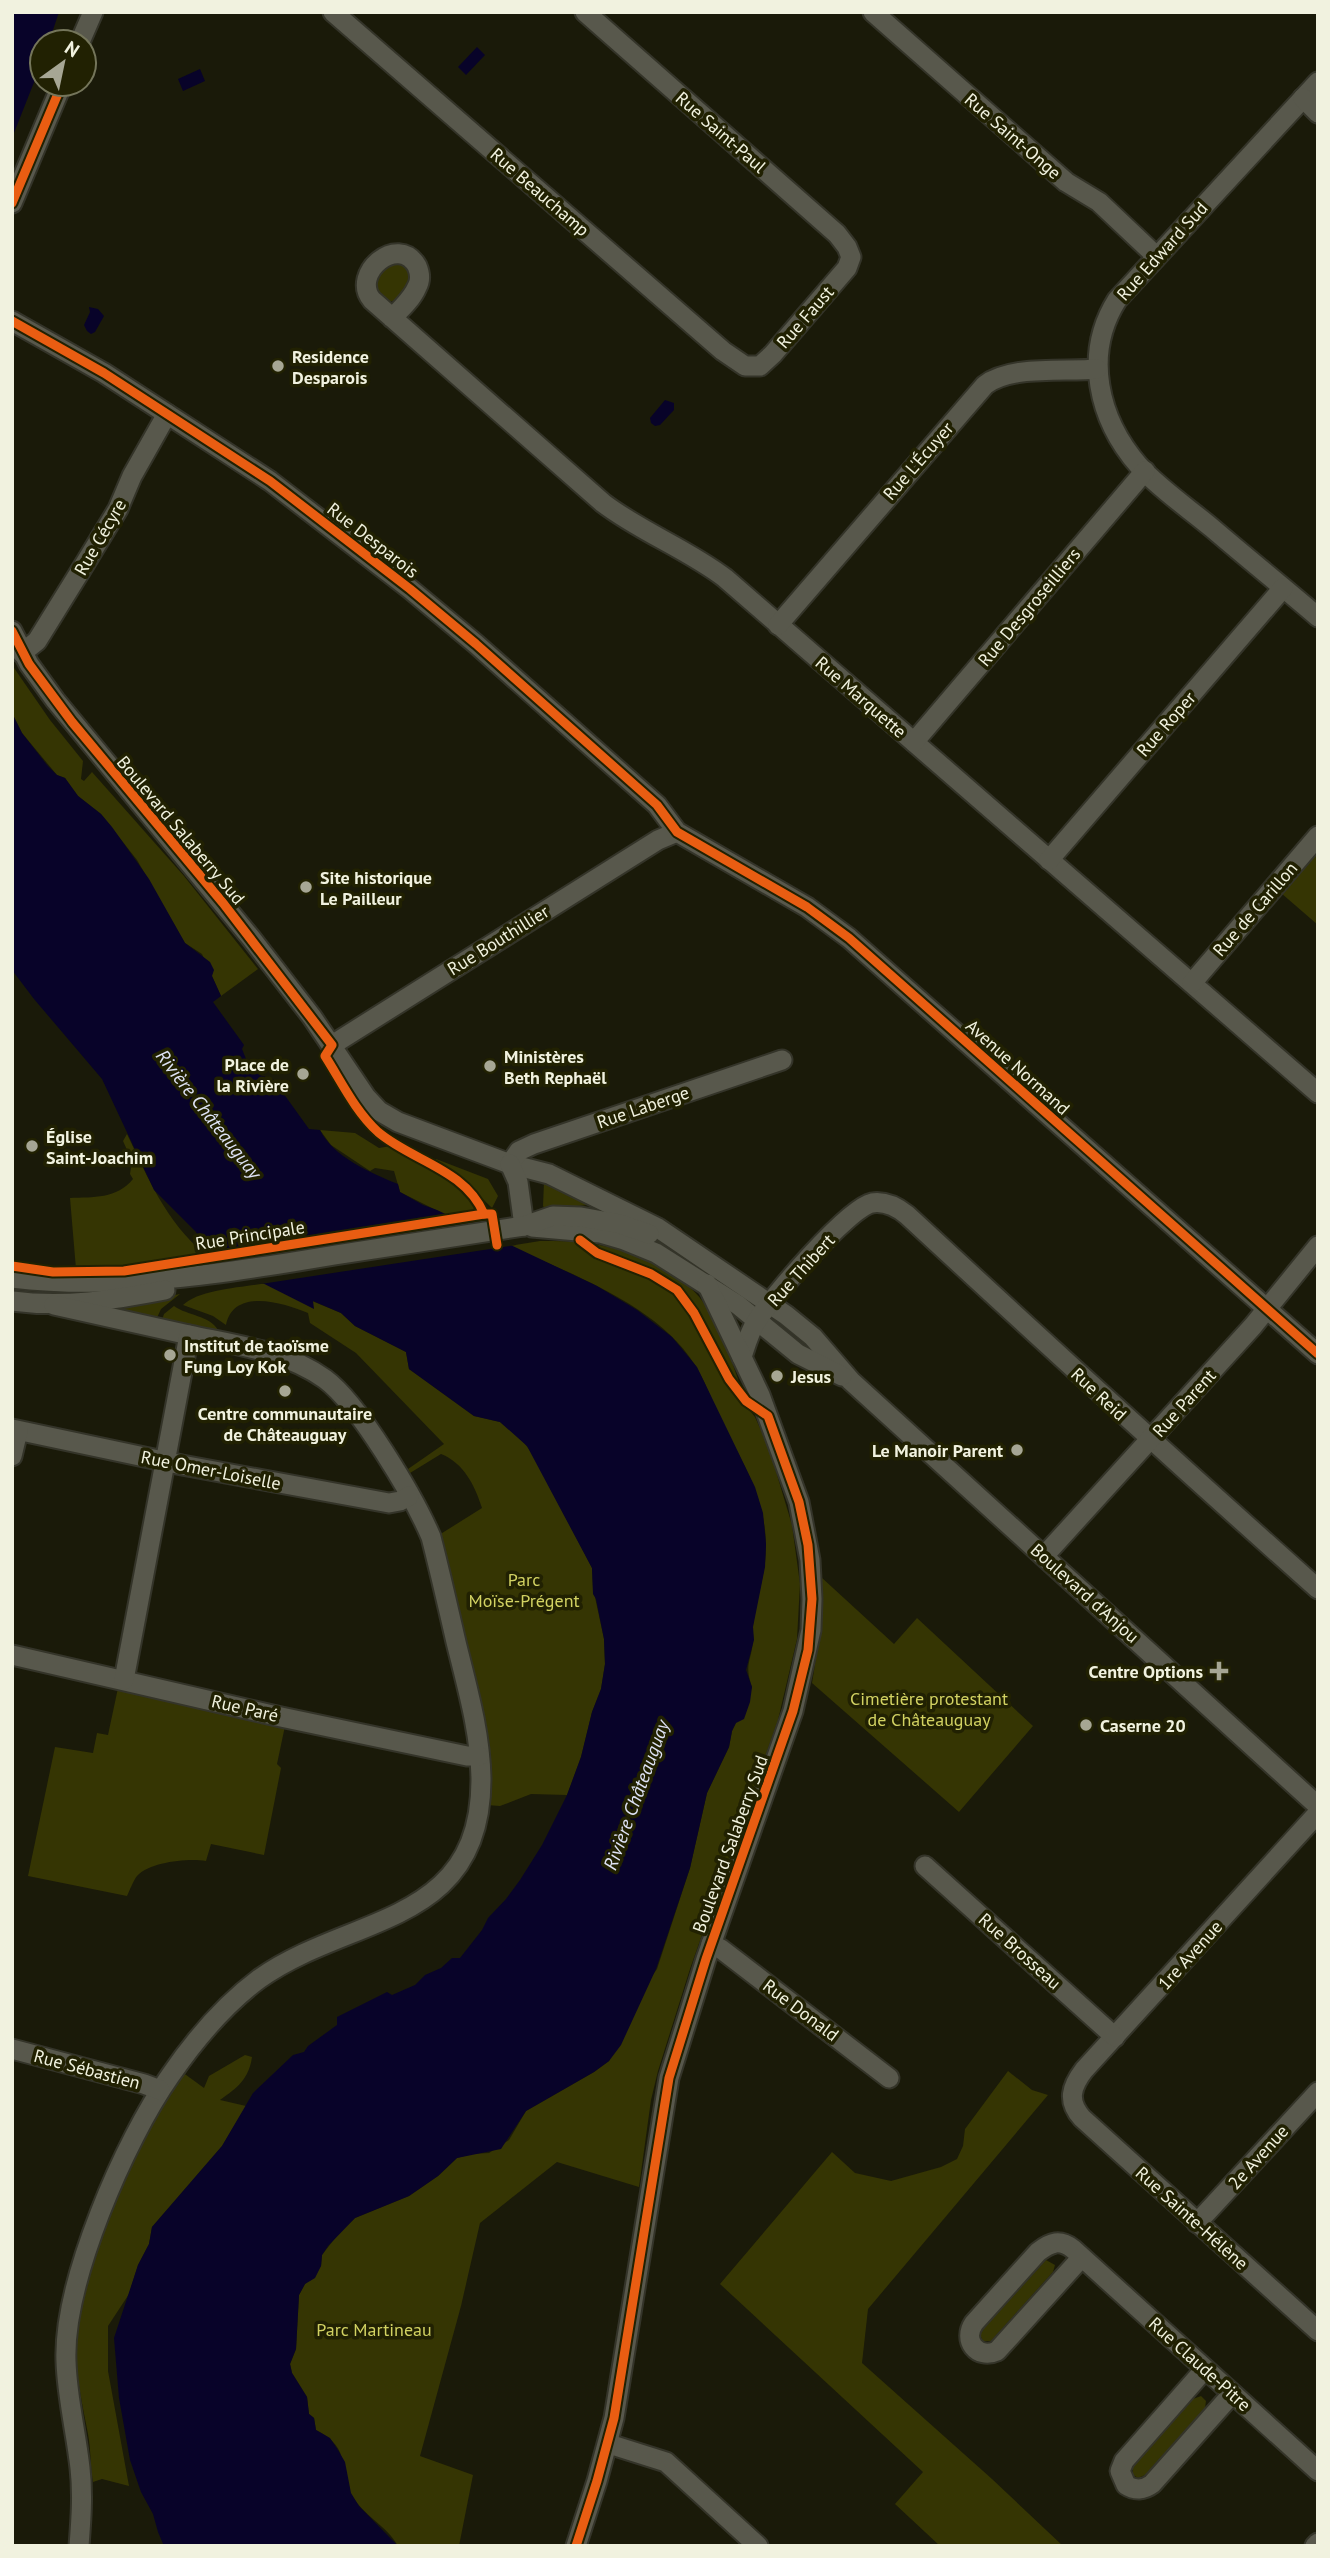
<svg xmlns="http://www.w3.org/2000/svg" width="1330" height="2558" font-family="'PT Sans',sans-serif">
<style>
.green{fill:#353503}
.water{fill:#080329}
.pier{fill:#1a1a09}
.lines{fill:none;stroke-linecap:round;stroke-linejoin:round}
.minor-casing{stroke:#343429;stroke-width:23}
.minor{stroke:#58584c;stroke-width:19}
.cycleway-casing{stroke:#212102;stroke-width:13}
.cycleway{stroke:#e95d12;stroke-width:9}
.poi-dot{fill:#a6a694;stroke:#212102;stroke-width:2.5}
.labels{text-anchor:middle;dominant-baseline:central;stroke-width:7;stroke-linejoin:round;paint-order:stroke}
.street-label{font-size:18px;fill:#f1f2df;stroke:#212102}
.poi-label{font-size:18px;font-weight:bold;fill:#f1f2df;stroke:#212102;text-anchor:start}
.park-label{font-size:18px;fill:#d2d262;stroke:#212102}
.water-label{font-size:19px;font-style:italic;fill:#dfe3f6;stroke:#212102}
</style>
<rect width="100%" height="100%" fill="#1a1a09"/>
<!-- green -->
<g class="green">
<path d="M 398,261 L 409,268 L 412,282 C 403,293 398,305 382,301 L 373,281 L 385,265 Z"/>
<path d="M 12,665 L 50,720 L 83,761 L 81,779 L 84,781 L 92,772 L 184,876 L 258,969 L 221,996 L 202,954 L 185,943 L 137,860 L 101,814 L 78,796 L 65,778 L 57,775 L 22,733 L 12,713 Z"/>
<path d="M 1318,850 L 1318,925 L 1281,893 Z"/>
<path d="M 320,1130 L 355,1133 L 379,1148 L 391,1146 L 445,1176 L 468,1195 L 474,1208 L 472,1212 L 448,1216 L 400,1192 L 394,1171 L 375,1168 L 370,1171 L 331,1145 Z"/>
<path d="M 127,1134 C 148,1178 166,1222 205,1254 L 132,1266 L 76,1269 L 70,1198 C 93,1197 117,1199 133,1179 L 130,1174 L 132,1161 L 123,1141 Z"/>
<path d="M 436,1159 L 488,1179 L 498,1196 L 492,1208 L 490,1206 L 463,1180 L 435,1161 Z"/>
<path d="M 544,1182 L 587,1203 L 588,1205 L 545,1209 L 543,1206 Z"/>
<path d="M 540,1241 C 556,1241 573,1241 589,1243 C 627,1249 680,1269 703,1302 C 723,1332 736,1372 747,1407 L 755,1417 L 769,1448 L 792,1525 L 800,1584 L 797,1639 L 778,1720 L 690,1969 L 658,2071 L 651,2100 L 639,2187 L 557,2162 L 480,2223 L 461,2306 L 420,2456 L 473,2475 L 459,2546 L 398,2546 C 387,2526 364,2516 352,2496 C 338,2471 353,2448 316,2430 L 314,2418 L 309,2414 L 307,2397 L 292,2373 L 290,2364 L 296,2349 L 299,2295 L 305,2284 L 321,2266 L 322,2255 L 339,2233 L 355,2218 L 409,2196 L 438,2176 L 457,2158 L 471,2154 L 489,2153 L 509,2140 L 526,2111 L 594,2072 L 609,2061 L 637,1997 L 657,1969 L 690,1868 L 707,1793 L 729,1747 L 732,1731 L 752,1687 C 744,1664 751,1663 753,1641 C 754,1636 752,1631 753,1625 C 756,1599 766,1574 766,1547 C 766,1506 749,1472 729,1437 C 716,1414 709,1387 695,1365 C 658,1305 571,1274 509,1246 Z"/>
<path d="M 267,1283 L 313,1308 L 312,1301 L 341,1313 L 355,1326 L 406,1352 L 409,1369 L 474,1416 L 500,1422 L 521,1439 L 532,1453 L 592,1568 L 593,1588 L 604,1639 L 605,1664 L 601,1689 L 592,1712 L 581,1757 L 567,1795 L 531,1794 L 500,1806 L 487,1805 L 439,1535 L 482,1508 C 475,1486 464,1463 441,1454 L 410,1473 L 408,1469 L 444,1444 L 356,1353 L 310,1323 L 308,1313 C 284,1303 234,1287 226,1325 L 213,1316 L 183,1305 C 199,1289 245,1287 267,1283 Z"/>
<path d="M 180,1294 L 161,1309 L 155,1322 L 104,1309 Z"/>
<path d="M 174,1306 C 188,1316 209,1315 218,1330 L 187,1324 L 177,1326 L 161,1323 L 164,1314 Z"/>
<path d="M 821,1577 L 894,1644 L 917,1618 L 1033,1726 L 959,1812 L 812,1683 L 820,1633 Z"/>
<path d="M 118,1688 L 285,1726 L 277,1764 L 281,1768 L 264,1855 L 211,1844 L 206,1861 C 188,1858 150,1862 137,1876 C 133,1881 130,1890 127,1896 L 28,1876 L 55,1747 L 93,1753 L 97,1733 L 108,1735 Z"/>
<path d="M 245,2055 L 252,2057 C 249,2079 237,2088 220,2100 L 246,2106 L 222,2146 L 152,2227 L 149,2244 L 138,2265 L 129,2294 L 108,2326 L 108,2371 L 129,2486 L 102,2479 L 93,2482 C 90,2466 91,2450 88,2434 C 83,2407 76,2378 76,2349 C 76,2260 137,2148 182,2072 L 204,2088 L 209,2076 Z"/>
<path d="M 1008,2071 L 1032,2090 L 1048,2095 L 868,2309 L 862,2363 L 992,2479 L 1063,2546 L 940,2546 L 895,2504 L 923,2472 L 720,2284 L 832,2152 L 855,2173 L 891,2181 L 941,2167 L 957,2159 L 963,2146 L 965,2129 Z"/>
<path d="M 1046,2260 L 1055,2265 L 1053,2272 L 991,2341 L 983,2341 L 980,2335 L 983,2329 Z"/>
<path d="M 1201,2396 L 1206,2401 L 1205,2408 L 1145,2475 L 1138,2478 L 1133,2475 L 1133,2467 L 1193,2399 Z"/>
</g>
<!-- water -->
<g class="water">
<path d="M 12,12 L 59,12 L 49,42 L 42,42 L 42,62 L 12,138 Z"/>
<path d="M 477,47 L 485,55 L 466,75 L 458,67 Z"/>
<path d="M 200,69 L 205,81 L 183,91 L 178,79 Z"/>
<path d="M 89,307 L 98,309 L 104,316 L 95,332 L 91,334 L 87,331 L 84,325 L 90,312 Z"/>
<path d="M 665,400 L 674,403 L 674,410 L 660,425 L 655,426 L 651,423 L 650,418 Z"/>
<path d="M 12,713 L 22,733 L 47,765 L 57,775 L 65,778 L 78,796 L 101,814 L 112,827 L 149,879 L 185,943 L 210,962 L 214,970 L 212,976 L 221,996 L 213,1002 L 244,1045 L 242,1049 L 246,1059 L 259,1075 L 273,1079 L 309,1129 L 320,1130 C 333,1157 371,1173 398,1184 L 400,1192 L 423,1205 L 437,1210 L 597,1286 L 637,1310 L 672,1337 L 697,1367 L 755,1487 L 763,1513 L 766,1544 L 765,1567 L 753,1627 L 754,1640 L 746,1670 L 752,1687 L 750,1702 L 744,1719 L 736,1723 L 732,1731 L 729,1747 L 707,1793 L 690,1868 L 656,1969 L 621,2045 L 609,2061 L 594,2072 L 526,2111 L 501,2149 L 457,2158 L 438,2176 L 409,2196 L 355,2218 L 328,2246 L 322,2255 L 321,2266 L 315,2278 L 305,2284 L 299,2295 L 296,2349 L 290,2364 L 292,2373 L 307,2397 L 309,2414 L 314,2418 L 316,2430 L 330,2438 L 338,2450 L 345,2462 L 351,2493 L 359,2506 L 398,2546 L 164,2546 L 158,2532 L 153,2514 L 141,2492 L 130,2460 L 119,2398 L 114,2338 L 138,2265 L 149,2244 L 152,2227 L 222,2146 L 253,2093 L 293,2055 L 304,2052 L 308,2046 L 337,2025 L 337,2017 L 387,1992 L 392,1995 L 415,1985 L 425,1975 L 441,1968 L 452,1958 L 460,1958 L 482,1930 L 488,1918 L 506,1899 L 520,1880 L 542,1845 L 567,1795 L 581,1757 L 592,1712 L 601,1689 L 605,1664 L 604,1639 L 596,1599 L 593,1594 L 592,1568 L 527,1446 L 500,1422 L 474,1416 L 409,1369 L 406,1352 L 355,1326 L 341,1313 L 313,1301 L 314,1309 L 205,1254 L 196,1232 L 154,1190 L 102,1079 L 34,999 L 12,970 Z"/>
</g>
<!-- pier -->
<path class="pier" d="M 455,1215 L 516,1245 L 261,1284 L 201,1254 Z"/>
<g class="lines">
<!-- minor casing -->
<g class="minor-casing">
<g id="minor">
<path d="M 333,12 L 723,351 L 745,366 L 760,366 L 773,354 L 847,268 L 851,257 L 847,247 L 837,234 L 585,12"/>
<path d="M 873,12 L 1066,182 L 1099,202 L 1155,255"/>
<path d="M 80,42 L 93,12"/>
<path d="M 1318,82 L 1117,300 C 1083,354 1098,419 1139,466 C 1160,489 1188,508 1212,528 C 1247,558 1283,587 1318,617"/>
<path d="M 1303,98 L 1318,113"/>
<path d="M 12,203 L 62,84"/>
<path d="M 392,318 C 401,309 412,299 417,287 C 421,280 420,273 417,266 C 398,233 350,274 372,300 L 603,503 C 641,532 687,549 725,578 L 1318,1093"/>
<path d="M 12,321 L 104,373 L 270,481 L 410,589 L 476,644 L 657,805 L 677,832 L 807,907 L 849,938 L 1318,1354"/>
<path d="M 778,625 L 985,385 C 1011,365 1064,372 1097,369"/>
<path d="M 12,631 L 29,664 L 55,700 L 251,938 L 312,1017 L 366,1097 L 379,1111 L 398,1122 L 510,1164 L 549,1174 L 658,1228 L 786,1315 L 813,1337 L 851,1381 L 1318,1806"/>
<path d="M 22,653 L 37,641 L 81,570 L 118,509 L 132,476 L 167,414"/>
<path d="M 914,742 L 1145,471"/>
<path d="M 1049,860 L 1283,588"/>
<path d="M 1192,983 L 1318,836"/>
<path d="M 332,1045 L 658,840 L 677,832"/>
<path d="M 510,1164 L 519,1151 L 534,1144 L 782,1060"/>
<path d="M 510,1164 L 518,1182 L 524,1226"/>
<path d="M 532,1227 L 600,1233 L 624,1240 L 656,1253 L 738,1305 L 798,1354 L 842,1376"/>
<path d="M 12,1278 C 120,1291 228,1273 335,1255 C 398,1245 461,1236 524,1226 L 553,1216 L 581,1217 L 620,1224 L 649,1234"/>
<path d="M 12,1301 C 65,1308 113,1300 165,1290"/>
<path d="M 54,1305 C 99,1315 144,1325 189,1335 C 236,1345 286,1351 325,1379 C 359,1404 414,1497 431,1537 C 440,1572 448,1607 456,1642 C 467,1687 480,1731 481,1778 C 482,1927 350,1914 259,1979 C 224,2005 194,2041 170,2076 C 125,2140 63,2282 66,2361 C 67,2397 76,2432 80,2468 C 83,2494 81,2520 79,2546"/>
<path d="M 742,1357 C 746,1345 749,1333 756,1322 C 771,1298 848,1208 872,1203 C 885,1201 897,1207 907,1215 C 1043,1341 1180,1466 1318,1589"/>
<path d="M 12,1429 L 182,1465 L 389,1503 L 400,1501 L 409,1496"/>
<path d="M 12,1456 L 18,1431"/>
<path d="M 1044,1556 L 1253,1326 L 1318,1246"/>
<path d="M 12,1655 L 281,1717 L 467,1756 L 479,1756"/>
<path d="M 124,1680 L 189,1335"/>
<path d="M 1318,1813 L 1084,2070 C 1071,2087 1067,2101 1082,2118 L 1318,2331"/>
<path d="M 925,1866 L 1115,2037"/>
<path d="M 711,1944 L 721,1949 L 889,2078"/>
<path d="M 12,2049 L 144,2084 L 160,2090"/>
<path d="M 1197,2223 L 1318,2092"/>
<path d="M 1082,2257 L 997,2351 C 977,2360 962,2340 974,2323 L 1038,2252 C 1051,2242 1060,2239 1073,2249 L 1318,2471"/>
<path d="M 1205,2369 L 1124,2461 L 1120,2471 L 1126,2485 C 1135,2491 1144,2490 1152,2484 L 1232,2394"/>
<path d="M 609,2444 L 666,2462 L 758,2546"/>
<path d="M 576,2546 L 597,2481 L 614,2418 L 669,2078 L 706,1959 L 793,1711 L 811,1630 L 812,1599 L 810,1560 L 799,1502 L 760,1395 L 707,1284"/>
<path d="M 1315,2546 L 1318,2543"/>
</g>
</g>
<!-- minor -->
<use href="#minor" class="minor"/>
<!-- cycleway casing -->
<g class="cycleway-casing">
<g id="cycleway">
<path d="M 12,203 L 62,84"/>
<path d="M 12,321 L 104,373 L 270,481 L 410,589 L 476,644 L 657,805 L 677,832 L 807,907 L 849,938 L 1318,1354"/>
<path d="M 12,631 L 29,664 L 72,722 L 223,903 L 332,1045 L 325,1056 C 341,1081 355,1111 378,1132 C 412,1161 465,1169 484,1214"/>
<path d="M 12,1266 L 53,1272 L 124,1271 L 484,1214 L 492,1214 L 497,1245"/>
<path d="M 576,2546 L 597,2481 L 614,2418 L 669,2078 L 706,1959 L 793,1711 L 808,1650 L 812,1599 L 808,1545 L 799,1502 L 768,1416 L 746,1401 L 729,1379 L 694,1313 L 677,1290 L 651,1274 L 597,1253 L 580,1240"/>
</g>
</g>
<!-- cycleway -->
<use href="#cycleway" class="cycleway"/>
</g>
<!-- markers -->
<g class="poi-dot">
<circle cx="278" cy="366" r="7"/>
<circle cx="306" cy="887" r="7"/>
<circle cx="490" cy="1066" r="7"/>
<circle cx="303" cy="1074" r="7"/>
<circle cx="32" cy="1146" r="7"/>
<circle cx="170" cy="1355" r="7"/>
<circle cx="777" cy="1376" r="7"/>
<circle cx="285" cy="1391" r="7"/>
<circle cx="1017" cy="1450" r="7"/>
<path d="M1215.5 1660.5h7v7h7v7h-7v7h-7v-7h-7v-7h7z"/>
<circle cx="1086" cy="1725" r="7"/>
</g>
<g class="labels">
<!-- street labels -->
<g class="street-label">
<text transform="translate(721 132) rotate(41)">Rue Saint-Paul</text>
<text transform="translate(1013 136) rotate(41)">Rue Saint-Onge</text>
<text transform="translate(540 192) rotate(41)">Rue Beauchamp</text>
<text transform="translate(1162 251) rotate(-48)">Rue Edward Sud</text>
<text transform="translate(805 317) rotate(-49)">Rue Faust</text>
<text transform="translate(918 461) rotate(-49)">Rue L'Écuyer</text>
<text transform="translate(100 537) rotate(-60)">Rue Cécyre</text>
<text transform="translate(373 540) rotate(38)">Rue Desparois</text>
<text transform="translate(1029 607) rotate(-50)">Rue Desgroseilliers</text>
<text transform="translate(861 697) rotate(41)">Rue Marquette</text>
<text transform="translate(1166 724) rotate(-49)">Rue Roper</text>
<text transform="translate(181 830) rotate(50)">Boulevard Salaberry Sud</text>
<text transform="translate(1255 909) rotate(-49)">Rue de Carillon</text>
<text transform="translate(498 940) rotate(-32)">Rue Bouthillier</text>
<text transform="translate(1018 1067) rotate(42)">Avenue Normand</text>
<text transform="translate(643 1107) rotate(-19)">Rue Laberge</text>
<text transform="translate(250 1235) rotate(-9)">Rue Principale</text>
<text transform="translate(801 1270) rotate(-48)">Rue Thibert</text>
<text transform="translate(1099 1394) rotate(43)">Rue Reid</text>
<text transform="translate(1184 1403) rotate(-48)">Rue Parent</text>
<text transform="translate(211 1470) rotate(11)">Rue Omer-Loiselle</text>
<text transform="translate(1085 1593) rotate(42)">Boulevard d'Anjou</text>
<text transform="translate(245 1708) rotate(13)">Rue Paré</text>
<text transform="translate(730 1844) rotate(-70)">Boulevard Salaberry Sud</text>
<text transform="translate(1020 1951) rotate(42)">Rue Brosseau</text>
<text transform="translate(1190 1955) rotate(-48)">1re Avenue</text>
<text transform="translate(801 2010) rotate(37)">Rue Donald</text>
<text transform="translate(87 2069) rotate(15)">Rue Sébastien</text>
<text transform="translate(1258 2157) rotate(-48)">2e Avenue</text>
<text transform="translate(1192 2218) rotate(42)">Rue Sainte-Hélène</text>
<text transform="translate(1200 2364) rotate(42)">Rue Claude-Pitre</text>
</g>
<!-- poi labels -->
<g class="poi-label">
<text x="292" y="356">Residence<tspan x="292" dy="21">Desparois</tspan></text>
<text x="320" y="877">Site historique<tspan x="320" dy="21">Le Pailleur</tspan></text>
<text x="504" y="1056">Ministères<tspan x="504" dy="21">Beth Rephaël</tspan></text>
<text x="289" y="1064" text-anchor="end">Place de<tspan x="289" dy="21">la Rivière</tspan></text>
<text x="46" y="1136">Église<tspan x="46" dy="21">Saint-Joachim</tspan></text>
<text x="184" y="1345">Institut de taoïsme<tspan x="184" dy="21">Fung Loy Kok</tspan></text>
<text x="791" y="1376">Jesus</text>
<text x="285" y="1413" text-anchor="middle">Centre communautaire<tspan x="285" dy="21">de Châteauguay</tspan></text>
<text x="1003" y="1450" text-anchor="end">Le Manoir Parent</text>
<text x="1203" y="1671" text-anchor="end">Centre Options</text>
<text x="1100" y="1725">Caserne 20</text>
</g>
<!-- park labels -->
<g class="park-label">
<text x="524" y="1579">Parc<tspan x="524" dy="21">Moïse-Prégent</tspan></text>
<text x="929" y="1698">Cimetière protestant<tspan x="929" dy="21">de Châteauguay</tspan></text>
<text x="374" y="2329">Parc Martineau</text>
</g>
<!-- water labels -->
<g class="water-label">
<text transform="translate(209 1114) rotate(52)">Rivière Châteauguay</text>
<text transform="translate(636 1795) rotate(-70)">Rivière Châteauguay</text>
</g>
</g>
<!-- border -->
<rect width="1330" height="2558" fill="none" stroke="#f1f2df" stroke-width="28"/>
<!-- north arrow -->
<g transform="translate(63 63) rotate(33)"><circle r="33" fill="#212102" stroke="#74755a" stroke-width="2"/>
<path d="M0-5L12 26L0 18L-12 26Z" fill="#a6a694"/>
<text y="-10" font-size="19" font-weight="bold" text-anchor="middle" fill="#f1f2df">N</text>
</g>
</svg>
